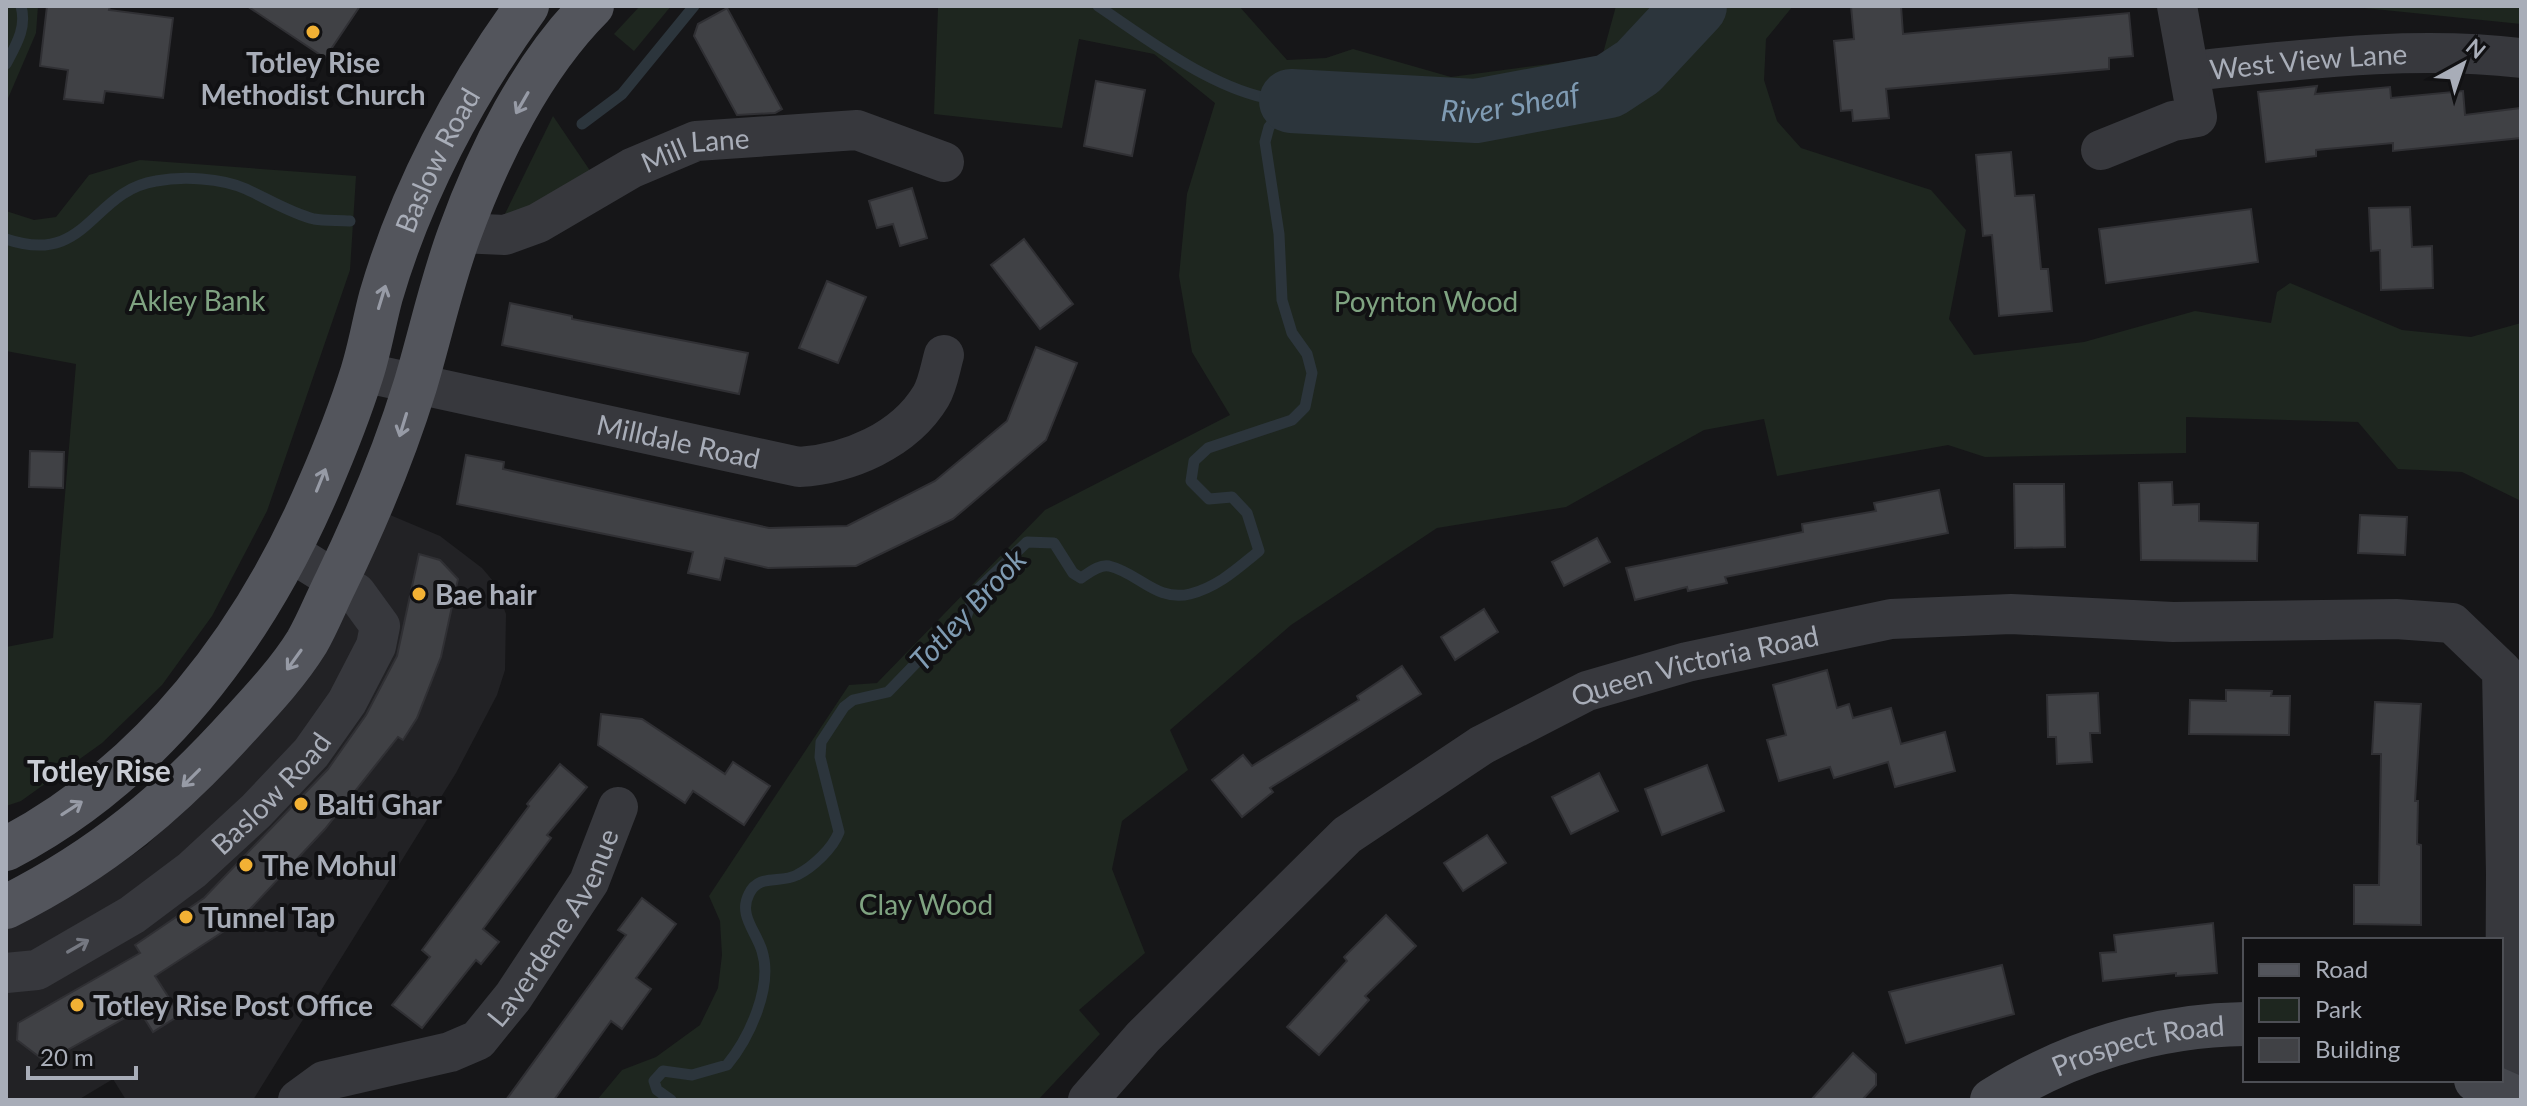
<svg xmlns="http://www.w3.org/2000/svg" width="2527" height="1106" font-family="Lato,sans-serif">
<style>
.built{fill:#222225}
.green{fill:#1e261f}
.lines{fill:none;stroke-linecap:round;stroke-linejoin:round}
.stream{stroke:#2c353c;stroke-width:11}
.river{stroke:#2c353c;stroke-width:64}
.building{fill:#404145;stroke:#303034;stroke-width:2}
.street{stroke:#37383d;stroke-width:40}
.secondary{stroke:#45474d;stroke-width:44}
.primary{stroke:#53555c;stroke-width:44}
.oneway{stroke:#979ba6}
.oneway2{stroke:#757881}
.poi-dot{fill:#f2b134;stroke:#111113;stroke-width:3}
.labels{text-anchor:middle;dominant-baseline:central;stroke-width:8;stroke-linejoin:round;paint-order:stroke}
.poi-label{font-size:28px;font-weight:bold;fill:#a8adb8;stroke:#111113;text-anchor:start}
.street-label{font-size:28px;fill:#a8adb8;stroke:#111113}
.park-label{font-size:28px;fill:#7fa381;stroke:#111113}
.water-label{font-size:30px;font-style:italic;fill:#7f9bb3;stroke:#111113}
.neighbourhood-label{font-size:30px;font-weight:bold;fill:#c9ccd4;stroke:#111113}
</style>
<rect width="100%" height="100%" fill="#161618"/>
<!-- built -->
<path class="built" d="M 383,512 L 440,536 L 482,568 L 493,581 L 506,614 L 505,670 L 497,695 L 456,773 L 253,1100 L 126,1100 L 113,1079 L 78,1100 L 6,1100 L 6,927 L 80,891 L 147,845 L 210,781 Z"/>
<!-- green -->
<g class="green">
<path d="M 6,6 L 38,6 L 36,33 L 6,103 Z"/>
<path d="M 640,6 L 671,6 L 634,51 L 614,34 Z"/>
<path d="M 925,6 L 1239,6 L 1287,60 L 1326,58 L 1353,49 L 1451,77 L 1602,57 L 1616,6 L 1793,6 L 1766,39 L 1764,80 L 1777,121 L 1801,148 L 1931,190 L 1966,230 L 1949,319 L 1974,355 L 2084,342 L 2195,311 L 2271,323 L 2277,292 L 2290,283 L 2402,330 L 2471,337 L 2521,323 L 2521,501 L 2462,472 L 2398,469 L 2358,422 L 2186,417 L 2186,453 L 1985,457 L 1948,445 L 1777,476 L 1764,419 L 1704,430 L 1566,507 L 1437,528 L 1291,625 L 1170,730 L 1188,770 L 1122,821 L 1112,869 L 1145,953 L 1079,1010 L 1100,1034 L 1038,1100 L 597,1100 L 622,1070 L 656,1057 L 700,1025 L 718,988 L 722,955 L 720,921 L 709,896 L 849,685 L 877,683 L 1045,510 L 1230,415 L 1192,352 L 1179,276 L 1187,194 L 1215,103 L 1154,54 L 1079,39 L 1062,128 L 934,114 L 938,8 Z"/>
<path d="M 2345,6 L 2521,6 L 2521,24 Z"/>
<path d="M 553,116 L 595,178 L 503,218 Z"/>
<path d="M 140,160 L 356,176 L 350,270 L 267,511 L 212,616 L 162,685 L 102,743 L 21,801 L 6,806 L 6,647 L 53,638 L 76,364 L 6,351 L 6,211 L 34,220 L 56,217 L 89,175 Z"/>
</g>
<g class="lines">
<!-- stream -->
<g class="stream">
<path d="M 1098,6 C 1150,41 1226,100 1291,101"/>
<path d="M 6,64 C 16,45 27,28 21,6"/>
<path d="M 582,124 L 622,94 L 694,6"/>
<path d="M 6,239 C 88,267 91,191 156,181 C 183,176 221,178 246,189 C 268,199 290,213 314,219 C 325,221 338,220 350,221"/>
<path d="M 671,1100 L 657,1090 L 654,1081 L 663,1071 L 692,1075 L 727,1065 C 750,1037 773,986 762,951 C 756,931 738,915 749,894 C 759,873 780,884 797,875 C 813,867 833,848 839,832 L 820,757 L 821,742 L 844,707 L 853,700 L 888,692 L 948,630 L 966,617 L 976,591 L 1027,542 L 1054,543 L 1073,573 L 1081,578 C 1089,573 1099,564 1109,566 C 1139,573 1156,602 1190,594 C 1218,587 1238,568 1259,551 L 1247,513 L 1232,497 L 1209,499 L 1191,481 L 1194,461 L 1208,448 L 1292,420 L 1305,407 L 1312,373 L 1307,354 L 1292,333 L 1282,300 L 1279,234 L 1265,142 L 1269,127 L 1291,101"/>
</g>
<!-- river -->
<path class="river" id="s1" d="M 1291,101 L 1476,111 L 1609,86 L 1638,67 L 1695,6"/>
</g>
<!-- building -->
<g class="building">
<path d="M 47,6 L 110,6 L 109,10 L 173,18 L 163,98 L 105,91 L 103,103 L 64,99 L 68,70 L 40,66 Z"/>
<path d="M 247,6 L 360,6 L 325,58 Z"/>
<path d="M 1851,6 L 1901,6 L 1903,34 L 2129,13 L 2133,56 L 2109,58 L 2109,69 L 1886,89 L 1889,118 L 1853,121 L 1852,110 L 1841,111 L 1834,41 L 1854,39 Z"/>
<path d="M 727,8 L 782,109 L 775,113 L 737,115 L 694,36 L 698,24 Z"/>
<path d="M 1096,81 L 1145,90 L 1132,156 L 1084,146 Z"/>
<path d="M 2317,86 L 2315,94 L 2390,87 L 2391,98 L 2463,91 L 2465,115 L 2521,108 L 2521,138 L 2393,151 L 2393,143 L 2316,150 L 2316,156 L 2266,162 L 2258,92 Z"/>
<path d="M 2011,152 L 2015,196 L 2034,195 L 2041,269 L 2048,269 L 2052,311 L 1999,316 L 1992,235 L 1983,236 L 1976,155 Z"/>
<path d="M 912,188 L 927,238 L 900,246 L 893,224 L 877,228 L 869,201 Z"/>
<path d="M 2410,207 L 2412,247 L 2432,246 L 2433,288 L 2381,290 L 2380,250 L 2371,251 L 2369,208 Z"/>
<path d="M 2251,209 L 2258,262 L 2106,283 L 2099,229 Z"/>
<path d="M 1024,239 L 1073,304 L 1040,329 L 991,265 Z"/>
<path d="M 827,281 L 866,297 L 838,363 L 799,348 Z"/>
<path d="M 510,303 L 572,316 L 572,319 L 748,353 L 739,394 L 502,345 Z"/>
<path d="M 1036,347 L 1077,363 L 1046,440 L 953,519 L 856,566 L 768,568 L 725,558 L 720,580 L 688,573 L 693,552 L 457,504 L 466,455 L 504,462 L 503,469 L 769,528 L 847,526 L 935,481 L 1007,421 Z"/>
<path d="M 30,451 L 64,452 L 63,488 L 29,487 Z"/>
<path d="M 2172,482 L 2173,505 L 2199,504 L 2199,521 L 2258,523 L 2257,561 L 2141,560 L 2139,483 Z"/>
<path d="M 2014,484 L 2064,484 L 2065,547 L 2015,548 Z"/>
<path d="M 1939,490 L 1948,533 L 1725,577 L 1727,583 L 1688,591 L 1687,587 L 1635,600 L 1626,568 L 1803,532 L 1802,524 L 1876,511 L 1874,503 Z"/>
<path d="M 2360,515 L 2407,517 L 2405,555 L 2358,553 Z"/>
<path d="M 1597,538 L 1610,562 L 1564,586 L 1552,562 Z"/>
<path d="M 419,554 L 440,560 L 458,579 L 441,657 L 417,718 L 403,740 L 398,737 L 325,829 L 238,922 L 155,976 L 180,1015 L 153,1032 L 139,1010 L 46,1062 L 17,1040 L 18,1023 L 140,953 L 135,945 L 204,898 L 328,769 L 366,715 L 397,656 Z"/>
<path d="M 1484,609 L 1498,632 L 1455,660 L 1441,637 Z"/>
<path d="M 1402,666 L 1421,694 L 1270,788 L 1273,792 L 1242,817 L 1212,780 L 1243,755 L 1252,766 L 1359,700 L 1357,696 Z"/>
<path d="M 1827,670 L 1837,708 L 1849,704 L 1853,718 L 1891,708 L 1901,744 L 1945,732 L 1955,771 L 1895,787 L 1888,762 L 1834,778 L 1830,767 L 1779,781 L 1767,740 L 1786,735 L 1773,685 Z"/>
<path d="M 2226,690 L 2272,691 L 2271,696 L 2290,696 L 2289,735 L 2189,734 L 2190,700 L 2226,701 Z"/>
<path d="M 2098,693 L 2100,733 L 2090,733 L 2092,762 L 2057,764 L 2056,737 L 2048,737 L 2047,695 Z"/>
<path d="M 2375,702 L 2421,704 L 2415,801 L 2418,801 L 2417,844 L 2421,845 L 2421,925 L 2354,924 L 2354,885 L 2379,885 L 2381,754 L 2372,754 Z"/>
<path d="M 601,714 L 642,719 L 725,774 L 733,762 L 770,786 L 744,825 L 693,791 L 685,803 L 598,745 Z"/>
<path d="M 560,764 L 587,787 L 547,835 L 551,838 L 483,929 L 499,942 L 481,964 L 476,960 L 422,1028 L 392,1005 L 430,957 L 422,950 L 529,806 L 527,804 Z"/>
<path d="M 1707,765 L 1724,811 L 1662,835 L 1645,789 Z"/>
<path d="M 1599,773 L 1618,811 L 1571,834 L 1552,797 Z"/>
<path d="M 1487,835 L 1506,863 L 1463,891 L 1444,863 Z"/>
<path d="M 642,898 L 676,924 L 636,978 L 651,989 L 622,1029 L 611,1021 L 554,1100 L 506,1100 L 626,935 L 618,930 Z"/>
<path d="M 1386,915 L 1416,946 L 1365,996 L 1369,1000 L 1319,1055 L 1287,1027 L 1347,961 L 1344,957 Z"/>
<path d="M 2213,923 L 2217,973 L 2176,976 L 2176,973 L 2103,981 L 2100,953 L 2116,952 L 2114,935 Z"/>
<path d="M 2002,965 L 2014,1014 L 1906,1043 L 1889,992 Z"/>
<path d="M 1853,1053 L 1876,1074 L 1876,1085 L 1862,1100 L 1811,1100 Z"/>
</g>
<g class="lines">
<!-- street -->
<g class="street">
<path id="s2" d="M 2191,71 C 2300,60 2411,45 2521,58"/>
<path d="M 2101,150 L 2173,121 L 2197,117 L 2177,6"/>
<path id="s3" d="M 460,233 L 505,235 L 538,223 L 632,168 L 696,141 L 857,130 L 944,162"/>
<path id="s4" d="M 362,372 L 799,467 C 848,464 904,441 931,396 C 938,384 940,369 944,355"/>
<path id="s5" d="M 6,973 L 37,970 L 132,915 L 192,870 L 256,811 L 311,753 L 347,702 L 376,646 L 380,626 L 356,593 L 287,550"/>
<path id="s6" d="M 298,1100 L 324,1081 L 450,1052 L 478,1040 L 513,997 L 589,882 L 618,807"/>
<path id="s7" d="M 1088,1100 L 1143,1037 L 1347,835 L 1482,745 L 1587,691 L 1687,662 L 1891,619 L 2011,614 L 2173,622 L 2396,619 L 2452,623 L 2502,671 L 2506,873 L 2505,1092"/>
</g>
<!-- secondary -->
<g class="secondary">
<path d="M 2476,1080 L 2521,1100"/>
<path id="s8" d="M 1992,1100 C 2068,1052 2156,1025 2245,1024"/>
</g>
<!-- primary -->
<g class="primary">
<path id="s9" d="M 6,849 C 152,773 255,636 319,486 C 335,449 350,411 362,373 C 370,348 374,322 381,296 C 411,193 464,93 527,6"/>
<path d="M 6,907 C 102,859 170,802 242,722 C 265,697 289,671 307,642 C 318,623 326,602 336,582 C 367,518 394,454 415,386 C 430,336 441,284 459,235 C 488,155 532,66 592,6"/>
</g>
</g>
<!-- one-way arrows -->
<defs><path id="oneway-shaft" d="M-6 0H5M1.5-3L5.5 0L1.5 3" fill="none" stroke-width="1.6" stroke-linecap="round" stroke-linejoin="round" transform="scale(2)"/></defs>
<g class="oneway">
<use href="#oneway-shaft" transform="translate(522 103) rotate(120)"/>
<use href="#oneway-shaft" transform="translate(382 297) rotate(-73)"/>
<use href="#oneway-shaft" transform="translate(403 425) rotate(107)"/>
<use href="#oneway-shaft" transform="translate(321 480) rotate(-68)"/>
<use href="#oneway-shaft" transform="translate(294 660) rotate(126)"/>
<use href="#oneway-shaft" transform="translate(191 778) rotate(135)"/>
<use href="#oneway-shaft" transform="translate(72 808) rotate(-33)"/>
</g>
<use class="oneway2" href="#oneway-shaft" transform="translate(78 946) rotate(-30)"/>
<!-- markers -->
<g class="poi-dot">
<circle cx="313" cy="32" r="8"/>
<circle cx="419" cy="594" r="8"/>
<circle cx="301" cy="804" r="8"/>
<circle cx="246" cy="865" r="8"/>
<circle cx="186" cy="917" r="8"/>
<circle cx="77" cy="1005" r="8"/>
</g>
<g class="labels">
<!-- poi labels -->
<g class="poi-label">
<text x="313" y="62" text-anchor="middle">Totley Rise<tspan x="313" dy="32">Methodist Church</tspan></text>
<text x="435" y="594">Bae hair</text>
<text x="317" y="804">Balti Ghar</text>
<text x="262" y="865">The Mohul</text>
<text x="202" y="917">Tunnel Tap</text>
<text x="93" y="1005">Totley Rise Post Office</text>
</g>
<!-- street labels -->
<g class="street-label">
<text stroke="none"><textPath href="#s2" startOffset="118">West View Lane</textPath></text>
<text stroke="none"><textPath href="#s3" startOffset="256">Mill Lane</textPath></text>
<text stroke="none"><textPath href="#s9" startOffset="836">Baslow Road</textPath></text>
<text stroke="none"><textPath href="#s4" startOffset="324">Milldale Road</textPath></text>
<text stroke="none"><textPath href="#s7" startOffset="762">Queen Victoria Road</textPath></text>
<text stroke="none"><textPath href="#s5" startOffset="326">Baslow Road</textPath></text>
<text stroke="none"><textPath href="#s6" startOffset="328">Laverdene Avenue</textPath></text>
<text stroke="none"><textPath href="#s8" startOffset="158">Prospect Road</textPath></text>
</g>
<!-- park labels -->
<g class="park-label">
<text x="197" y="300">Akley Bank</text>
<text x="1426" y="301">Poynton Wood</text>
<text x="926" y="904">Clay Wood</text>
</g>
<!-- water labels -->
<g class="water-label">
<text stroke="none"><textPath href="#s1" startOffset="220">River Sheaf</textPath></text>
<text transform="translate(967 609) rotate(-47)">Totley Brook</text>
</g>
<!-- neighbourhood labels -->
<g class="neighbourhood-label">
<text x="99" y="770">Totley Rise</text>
</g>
</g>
<!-- border -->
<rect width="2527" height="1106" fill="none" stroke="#a8adb8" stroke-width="16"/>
<!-- legend -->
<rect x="2243" y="938" width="260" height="144" fill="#111113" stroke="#4d4f55" stroke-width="2"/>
<rect x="2259" y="964" width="40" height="12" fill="#53555c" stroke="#4d4f55" stroke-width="2"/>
<text x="2315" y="978" font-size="24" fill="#a8adb8">Road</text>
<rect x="2259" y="998" width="40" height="24" fill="#1e261f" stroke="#4d4f55" stroke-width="2"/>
<text x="2315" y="1018" font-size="24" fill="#a8adb8">Park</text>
<rect x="2259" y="1038" width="40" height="24" fill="#404145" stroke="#4d4f55" stroke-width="2"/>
<text x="2315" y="1058" font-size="24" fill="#a8adb8">Building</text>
<!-- north arrow -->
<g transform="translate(2463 64) rotate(40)" stroke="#111113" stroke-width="6" paint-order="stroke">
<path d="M0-6L14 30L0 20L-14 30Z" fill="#a8adb8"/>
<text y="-12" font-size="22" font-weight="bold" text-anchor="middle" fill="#a8adb8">N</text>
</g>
<!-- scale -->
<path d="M28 1066v12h108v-12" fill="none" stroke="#a8adb8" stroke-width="4"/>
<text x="40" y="1066" font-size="24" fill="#a8adb8" stroke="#111113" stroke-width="6" paint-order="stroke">20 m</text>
</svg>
